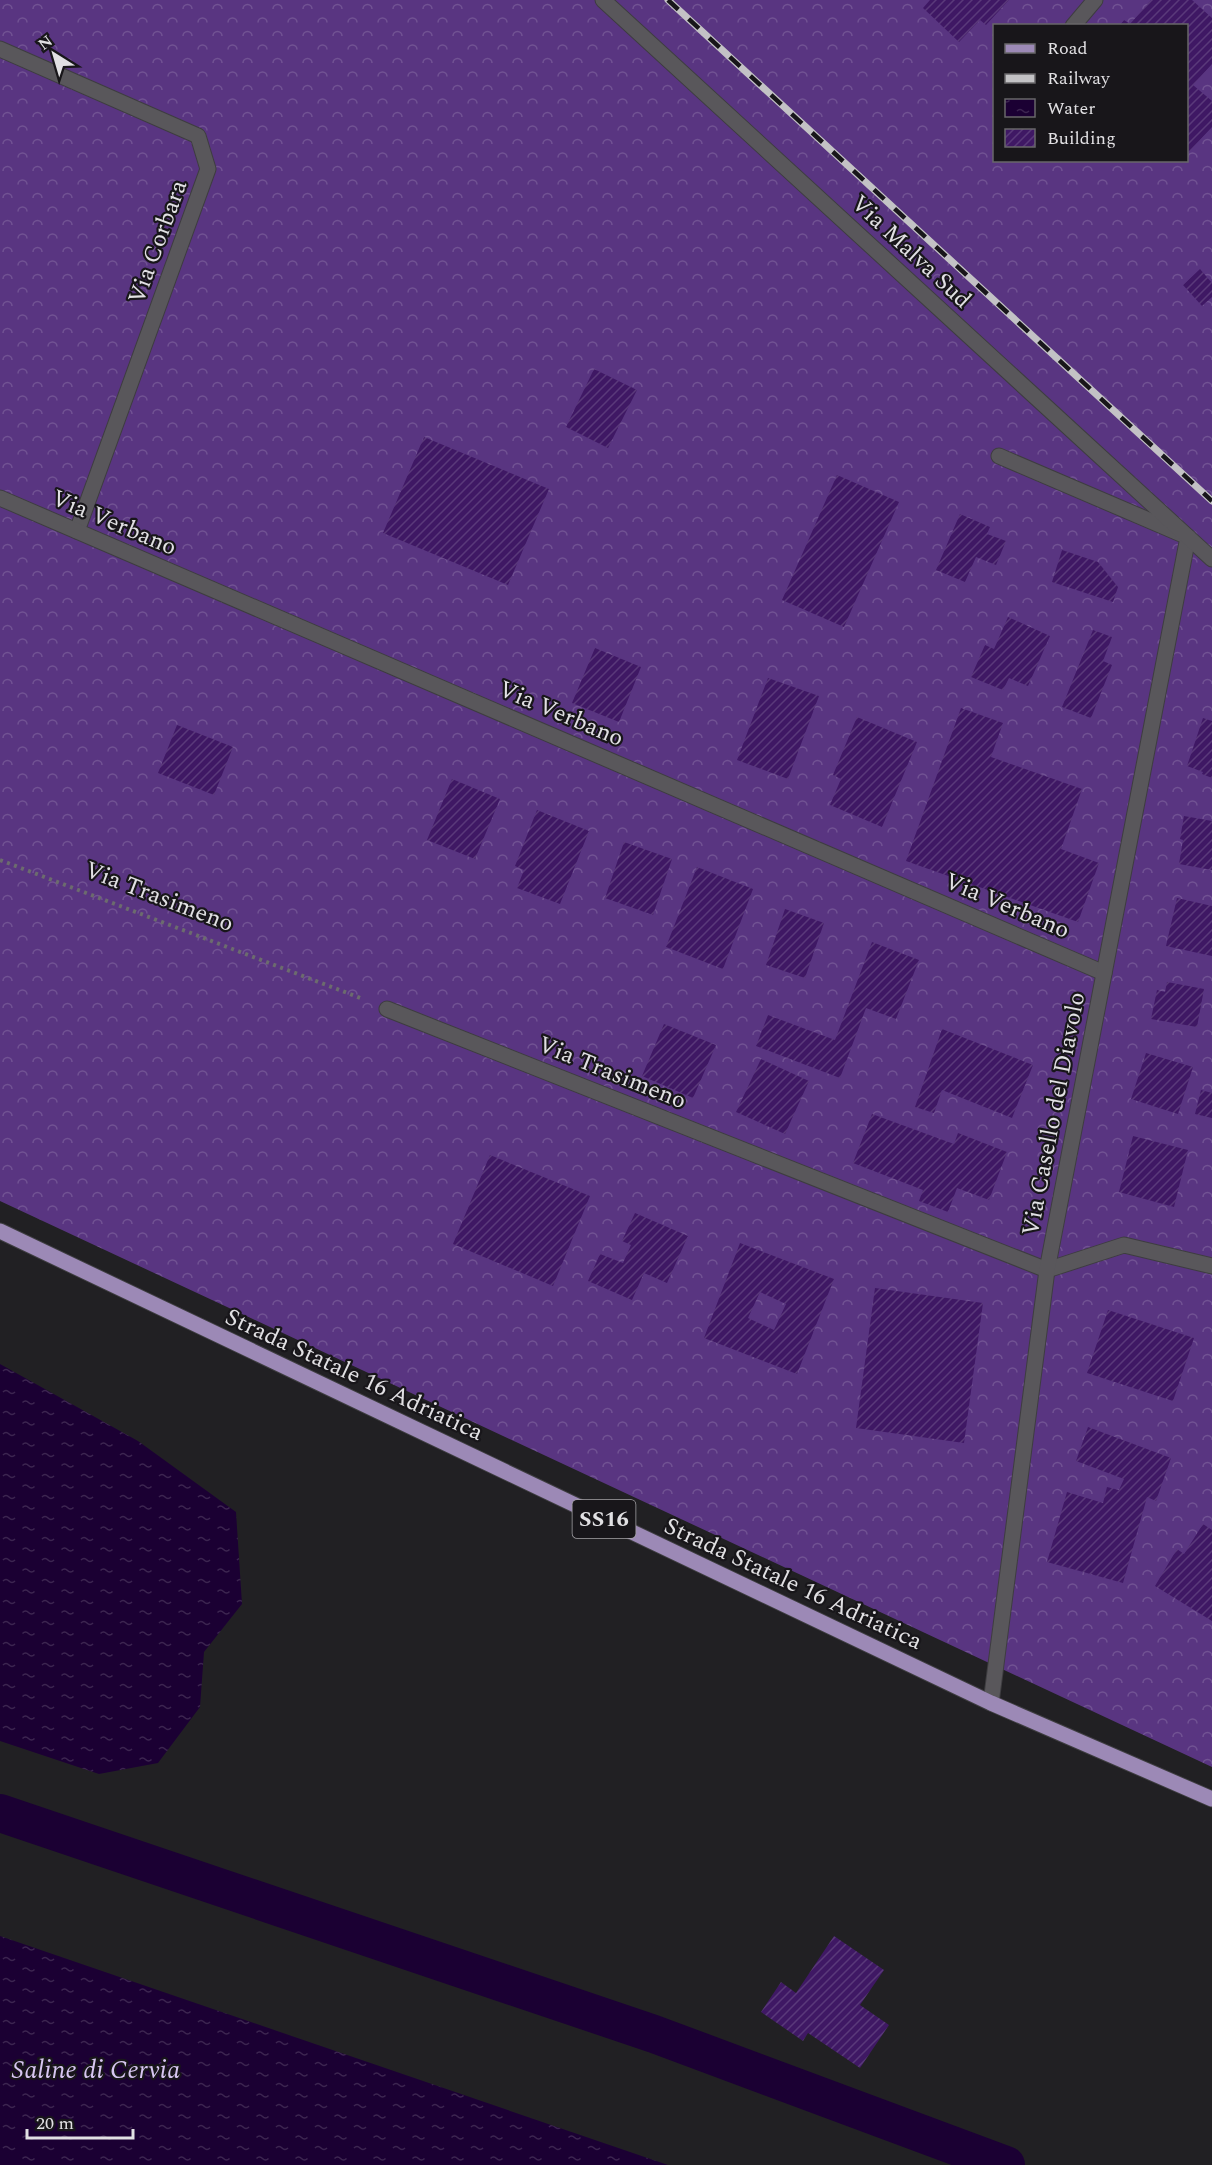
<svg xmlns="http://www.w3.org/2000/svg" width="1212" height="2165" font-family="Spectral,serif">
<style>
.forest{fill:url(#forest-crowns);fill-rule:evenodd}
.water{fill:url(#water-ripples)}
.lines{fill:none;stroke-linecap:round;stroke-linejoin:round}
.canal{stroke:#1b0033;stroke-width:38}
.building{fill:url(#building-hatch);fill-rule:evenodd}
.minor-casing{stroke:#3e3d40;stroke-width:17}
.tertiary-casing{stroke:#3e3d40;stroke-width:17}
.primary-casing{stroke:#3e3d40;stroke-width:17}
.path{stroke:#6c6b6e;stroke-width:4;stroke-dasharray:3 4.5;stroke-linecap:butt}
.minor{stroke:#59575b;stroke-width:15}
.tertiary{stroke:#59575b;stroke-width:15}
.primary{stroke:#9c89b6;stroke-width:15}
.rail-casing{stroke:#c3c2c5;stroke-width:7}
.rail{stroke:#18161a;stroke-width:4.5;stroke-dasharray:14;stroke-linecap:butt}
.labels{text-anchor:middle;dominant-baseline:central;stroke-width:4.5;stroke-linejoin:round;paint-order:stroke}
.shield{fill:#18161a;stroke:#a5a3a7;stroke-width:1.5}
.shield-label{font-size:22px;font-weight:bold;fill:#e1e0e3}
.street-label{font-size:24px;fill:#e1e0e3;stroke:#18161a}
.water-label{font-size:26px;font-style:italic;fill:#d7c6f1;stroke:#18161a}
</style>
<defs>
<pattern id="forest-crowns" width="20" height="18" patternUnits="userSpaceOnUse" patternTransform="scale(1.5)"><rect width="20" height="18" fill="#593581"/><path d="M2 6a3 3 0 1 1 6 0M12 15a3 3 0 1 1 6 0" fill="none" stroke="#715293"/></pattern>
<pattern id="water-ripples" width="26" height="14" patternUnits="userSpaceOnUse" patternTransform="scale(1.5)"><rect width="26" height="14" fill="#1b0033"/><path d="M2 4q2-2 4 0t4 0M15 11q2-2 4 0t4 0" fill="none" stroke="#3c2550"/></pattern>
<pattern id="building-hatch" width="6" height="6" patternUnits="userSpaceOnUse" patternTransform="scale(1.5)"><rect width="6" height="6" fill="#3f1864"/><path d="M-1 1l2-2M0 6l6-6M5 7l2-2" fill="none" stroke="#5a397a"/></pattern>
</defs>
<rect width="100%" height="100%" fill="#212023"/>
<!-- forest -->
<path class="forest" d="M 0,0 L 1212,0 L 1212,1767 L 0,1201 ZM 994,26 L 1186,26 L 1186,160 L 994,160 Z"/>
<!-- water -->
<g class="water">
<path d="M 0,1364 L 138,1441 L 236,1512 L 242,1604 L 204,1652 L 200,1707 L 158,1763 L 99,1774 L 0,1741 Z"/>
<path d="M 0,1936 L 668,2165 L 0,2165 Z"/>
</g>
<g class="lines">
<!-- canal -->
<path class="canal" d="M 0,1813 L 654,2034 L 1006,2165"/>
</g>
<!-- building -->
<g class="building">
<path d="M 930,0 L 1009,0 L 986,25 L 980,20 L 959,42 L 923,8 Z"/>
<path d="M 1151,0 L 1192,0 L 1212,18 L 1212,64 L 1193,85 L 1212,101 L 1212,127 L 1186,155 L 1186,26 L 1119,26 L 1124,20 L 1130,24 Z"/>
<path d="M 1200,269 L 1212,283 L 1212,297 L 1202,306 L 1183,285 Z"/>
<path d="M 594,369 L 637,390 L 608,448 L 566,427 Z"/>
<path d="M 424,437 L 549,489 L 508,585 L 383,533 Z"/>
<path d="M 837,475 L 899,502 L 844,627 L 782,600 Z"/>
<path d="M 960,514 L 990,527 L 987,534 L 1006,541 L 996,565 L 976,557 L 965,582 L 936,570 Z"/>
<path d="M 1062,550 L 1098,562 L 1118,587 L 1113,602 L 1052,582 Z"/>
<path d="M 1008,617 L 1050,636 L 1028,686 L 1009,678 L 1003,690 L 971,677 L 985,645 L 994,649 Z"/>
<path d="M 1093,630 L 1112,637 L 1103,661 L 1112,665 L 1091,718 L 1062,707 Z"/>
<path d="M 595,648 L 641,667 L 619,722 L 572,703 Z"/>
<path d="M 768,678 L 819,696 L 788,779 L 737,760 Z"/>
<path d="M 961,708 L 1003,723 L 991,757 L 1082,789 L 1061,849 L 1099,863 L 1078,922 L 906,861 Z"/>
<path d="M 857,717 L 917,742 L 882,827 L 830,805 L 841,779 L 833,775 Z"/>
<path d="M 1203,718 L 1212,721 L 1212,778 L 1202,774 L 1203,772 L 1187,766 Z"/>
<path d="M 177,725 L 233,747 L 214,795 L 158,773 Z"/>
<path d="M 452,779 L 500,799 L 475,859 L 427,840 Z"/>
<path d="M 537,810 L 589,831 L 560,904 L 517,888 L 524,870 L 515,866 Z"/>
<path d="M 1184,816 L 1212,821 L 1212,870 L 1179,864 L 1183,840 L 1180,839 Z"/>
<path d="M 624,842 L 672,859 L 653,915 L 605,898 Z"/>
<path d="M 697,867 L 753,889 L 723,969 L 666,947 Z"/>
<path d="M 1177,898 L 1212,906 L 1212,956 L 1166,946 Z"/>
<path d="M 785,909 L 824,923 L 805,978 L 766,965 Z"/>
<path d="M 872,942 L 919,960 L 896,1019 L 866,1008 L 840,1078 L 756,1046 L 768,1015 L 835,1040 Z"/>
<path d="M 1167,982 L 1204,989 L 1197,1027 L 1151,1019 L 1157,990 L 1165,992 Z"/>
<path d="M 664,1024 L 716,1045 L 693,1098 L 642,1076 Z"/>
<path d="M 942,1029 L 1033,1065 L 1012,1118 L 942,1090 L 934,1113 L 915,1107 Z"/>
<path d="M 1146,1053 L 1193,1067 L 1178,1114 L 1131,1099 Z"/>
<path d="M 761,1059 L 809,1081 L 785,1134 L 736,1112 Z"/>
<path d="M 1201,1090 L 1212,1093 L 1212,1118 L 1195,1114 Z"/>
<path d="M 872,1114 L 954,1144 L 958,1133 L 1007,1152 L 989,1200 L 957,1188 L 948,1212 L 919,1201 L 923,1190 L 853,1163 Z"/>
<path d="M 1133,1136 L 1188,1150 L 1174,1207 L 1119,1192 Z"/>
<path d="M 490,1155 L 590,1196 L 553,1286 L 453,1244 Z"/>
<path d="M 635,1213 L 688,1236 L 667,1283 L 644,1273 L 632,1300 L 588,1281 L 600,1254 L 623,1263 L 631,1245 L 622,1241 Z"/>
<path d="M 740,1243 L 834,1279 L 797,1374 L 704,1338 ZM 760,1292 L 786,1304 L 774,1330 L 748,1318 Z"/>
<path d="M 875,1288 L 983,1303 L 964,1443 L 856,1428 Z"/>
<path d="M 1108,1310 L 1194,1338 L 1173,1401 L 1087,1373 Z"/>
<path d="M 1088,1427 L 1171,1458 L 1156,1501 L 1147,1497 L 1123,1583 L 1047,1562 L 1067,1492 L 1103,1503 L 1107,1487 L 1119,1490 L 1124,1479 L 1076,1461 Z"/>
<path d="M 1203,1524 L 1212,1530 L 1212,1621 L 1155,1586 L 1177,1549 L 1184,1554 Z"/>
<path d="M 834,1936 L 884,1970 L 860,2005 L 889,2025 L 860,2068 L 808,2033 L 803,2041 L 761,2012 L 781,1982 L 796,1993 Z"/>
</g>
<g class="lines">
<!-- minor casing -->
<g class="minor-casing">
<g id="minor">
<path d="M 1073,26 L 1095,0"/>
<path d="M 0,49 L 198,136 L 208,169 L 77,531"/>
<path d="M 0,498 L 1104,973"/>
<path d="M 387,1009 L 1047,1270 L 1124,1245 L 1212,1266"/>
<path d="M 991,1703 L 1047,1270 L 1188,537 L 999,456"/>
</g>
</g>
<!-- tertiary casing -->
<g class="tertiary-casing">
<path id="tertiary" d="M 603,0 L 1212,559"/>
</g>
<!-- primary casing -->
<g class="primary-casing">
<path id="primary" d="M 0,1231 L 991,1703 L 1212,1799"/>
</g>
<!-- path -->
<path class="path" d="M 0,860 L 363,999"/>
<!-- minor -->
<use href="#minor" class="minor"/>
<!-- tertiary -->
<use href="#tertiary" class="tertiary"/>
<!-- primary -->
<use href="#primary" class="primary"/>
<!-- rail casing -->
<g class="rail-casing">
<path id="rail" d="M 668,0 L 1212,501"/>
</g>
<!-- rail -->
<use href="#rail" class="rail"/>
</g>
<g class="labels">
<!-- shield labels -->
<rect class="shield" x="572.5" y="1500" width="63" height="38" rx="4.5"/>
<g class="shield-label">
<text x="604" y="1519">SS16</text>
</g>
<!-- street labels -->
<g class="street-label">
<text transform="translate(158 242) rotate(-70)">Via Corbara</text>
<text transform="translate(911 252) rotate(43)">Via Malva Sud</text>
<text transform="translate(114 523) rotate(23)">Via Verbano</text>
<text transform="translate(561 714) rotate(23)">Via Verbano</text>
<text transform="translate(159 897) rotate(21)">Via Trasimeno</text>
<text transform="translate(1007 906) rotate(23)">Via Verbano</text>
<text transform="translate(612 1073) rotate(22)">Via Trasimeno</text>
<text transform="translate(1054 1114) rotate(-79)">Via Casello del Diavolo</text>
<text transform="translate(354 1375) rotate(25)">Strada Statale 16 Adriatica</text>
<text transform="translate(793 1584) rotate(25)">Strada Statale 16 Adriatica</text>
</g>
<!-- water labels -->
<g class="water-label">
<text x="96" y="2070">Saline di Cervia</text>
</g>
</g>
<!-- legend -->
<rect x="993" y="24" width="195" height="138" fill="#18161a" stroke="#68676a" stroke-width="1.5"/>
<rect x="1005" y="44" width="30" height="9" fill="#9c89b6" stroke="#68676a" stroke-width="1.5"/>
<text x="1047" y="54" font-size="18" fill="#e1e0e3">Road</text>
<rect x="1005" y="74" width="30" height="9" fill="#c3c2c5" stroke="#68676a" stroke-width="1.5"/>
<text x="1047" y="84" font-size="18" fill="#e1e0e3">Railway</text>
<rect x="1005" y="99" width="30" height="18" fill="url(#water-ripples)" stroke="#68676a" stroke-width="1.5"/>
<text x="1047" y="114" font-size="18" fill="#e1e0e3">Water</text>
<rect x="1005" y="129" width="30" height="18" fill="url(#building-hatch)" stroke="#68676a" stroke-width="1.5"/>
<text x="1047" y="144" font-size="18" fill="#e1e0e3">Building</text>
<!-- north arrow -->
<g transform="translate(54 54) rotate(323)" stroke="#18161a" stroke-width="4.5" paint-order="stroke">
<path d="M0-4.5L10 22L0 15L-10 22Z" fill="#e1e0e3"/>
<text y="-9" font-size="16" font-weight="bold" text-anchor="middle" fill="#e1e0e3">N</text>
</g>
<!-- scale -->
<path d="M27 2129v9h106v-9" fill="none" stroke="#e1e0e3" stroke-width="3"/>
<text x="36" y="2129" font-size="18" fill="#e1e0e3" stroke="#18161a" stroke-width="4.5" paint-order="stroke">20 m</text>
</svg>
